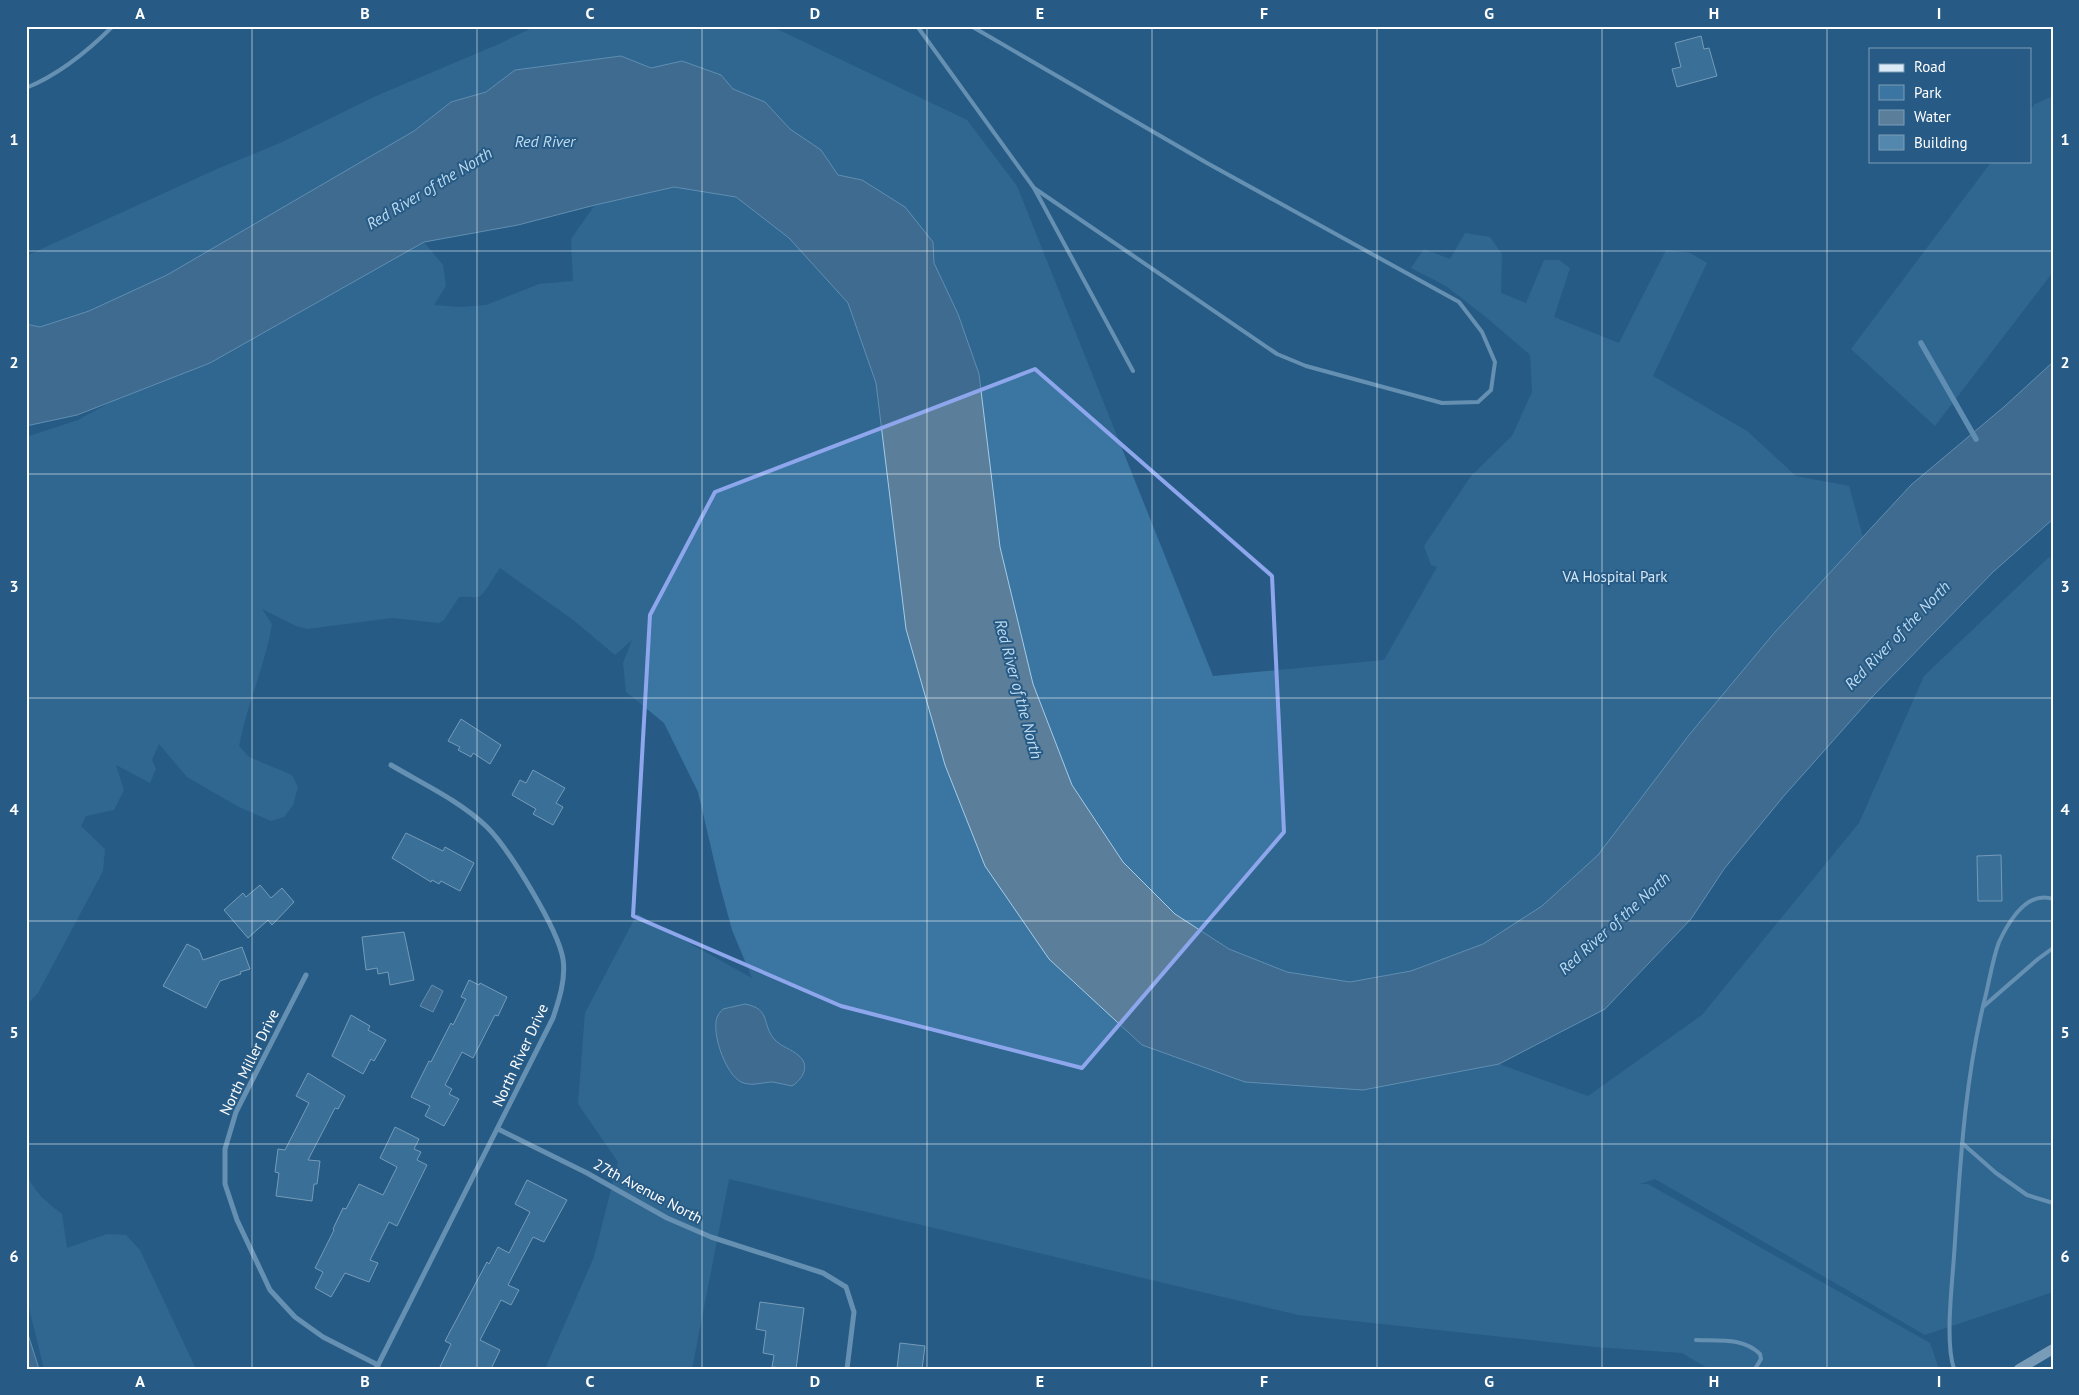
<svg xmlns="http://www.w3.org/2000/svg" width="2079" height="1395" font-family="'PT Sans',sans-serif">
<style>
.green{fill:#3b75a1}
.water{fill:#5b7f9b;stroke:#a5cce8}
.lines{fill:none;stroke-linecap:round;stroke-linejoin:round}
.stream{stroke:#a5cce8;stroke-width:5.5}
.building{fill:#5387ae;stroke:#d5e8f6}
.lane{stroke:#b1d0e8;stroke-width:4}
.street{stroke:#b1d0e8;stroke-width:5}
.secondary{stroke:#dbeaf7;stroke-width:10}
.marked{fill:none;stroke:#8ea6ec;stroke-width:4;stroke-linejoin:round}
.grid{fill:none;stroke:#fff;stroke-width:1;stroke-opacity:0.55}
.labels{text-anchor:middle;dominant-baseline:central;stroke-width:4;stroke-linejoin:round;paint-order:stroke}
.park-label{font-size:15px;fill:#d5e8f6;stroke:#275b85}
.street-label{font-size:15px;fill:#fff;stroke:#275b85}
.water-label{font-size:16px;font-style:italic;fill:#bddaef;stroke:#275b85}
.neatline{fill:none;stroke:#fff;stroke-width:2}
.grid-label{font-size:16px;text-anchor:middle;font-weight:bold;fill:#fff}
</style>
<rect width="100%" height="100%" fill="#275b85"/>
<!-- green -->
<g class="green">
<path d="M 536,26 L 775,28 L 967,120 L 1017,186 L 1213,676 L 1384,660 L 1437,567 L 1431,565 L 1424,546 L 1471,476 L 1512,436 L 1532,392 L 1530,355 L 1487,318 L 1446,286 L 1411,268 L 1424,249 L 1450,259 L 1465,233 L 1490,237 L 1502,254 L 1501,293 L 1526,303 L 1544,260 L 1559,260 L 1570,268 L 1554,317 L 1619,343 L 1666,250 L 1690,253 L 1707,263 L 1653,376 L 1747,431 L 1796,476 L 1849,486 L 1863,537 L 1775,632 L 1689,735 L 1598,855 L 1542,906 L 1483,944 L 1411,971 L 1350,982 L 1287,972 L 1229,949 L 1175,914 L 1123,862 L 1072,785 L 1033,684 L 1000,547 L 979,374 L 958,314 L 934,263 L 933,242 L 862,180 L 838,175 L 821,150 L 790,129 L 765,102 L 733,89 L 721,75 L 682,61 L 651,68 L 621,56 L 515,70 L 486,92 L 451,102 L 414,131 L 167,275 L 89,311 L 40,327 L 26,323 L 26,256 L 217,169 L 280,143 L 376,96 L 499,44 Z"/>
<path d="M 2053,96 L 2053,272 L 1935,426 L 1851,349 L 1992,161 L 2030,161 L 2030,110 L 2035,104 Z"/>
<path d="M 674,187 L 736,197 L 789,238 L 848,303 L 876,383 L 906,629 L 945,765 L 985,866 L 1363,1090 L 1499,1064 L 1588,1096 L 1702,1015 L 1859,823 L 1924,676 L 2049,557 L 2053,559 L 2053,1292 L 1925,1335 L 1655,1179 L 1640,1184 L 1648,1184 L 1930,1343 L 1939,1369 L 1709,1369 L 1682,1353 L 1595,1347 L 1298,1315 L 729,1179 L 692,1369 L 545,1369 L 594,1257 L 618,1162 L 578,1104 L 585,1013 L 637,914 L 752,978 L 732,930 L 719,882 L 698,792 L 664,723 L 626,692 L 623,663 L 632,640 L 615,655 L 572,619 L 500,568 C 495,574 485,595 478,597 C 472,598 465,596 459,597 L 444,620 L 439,623 L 392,618 L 307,629 L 296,626 L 262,609 L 272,624 C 265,666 247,704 239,746 L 249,757 L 292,775 L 298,787 L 293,805 L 284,817 L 271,821 L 237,806 L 187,777 L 159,744 L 152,760 L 156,769 L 150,783 L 116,765 L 124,790 L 114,810 L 86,816 L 81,826 L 105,849 L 103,871 L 38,993 L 26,1005 L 26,437 L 78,420 L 111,402 L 210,363 L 424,242 L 443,265 L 446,286 L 434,305 L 460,307 L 486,305 L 539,284 L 573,281 L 571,239 L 595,205 Z"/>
<path d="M 26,1172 C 32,1190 47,1203 62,1214 L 67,1248 L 107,1234 L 126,1235 L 140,1250 L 196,1369 L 44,1369 L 26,1296 Z"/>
</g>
<!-- water -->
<g class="water">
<path d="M 621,56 L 651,68 L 682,61 L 721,75 L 733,89 L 765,102 L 790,129 L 821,150 L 838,175 L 862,180 L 905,207 L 933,242 L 934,263 L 958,314 L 979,374 L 1000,547 L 1033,684 L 1072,785 L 1123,862 L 1175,914 L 1229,949 L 1287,972 L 1350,982 L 1411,971 L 1483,944 L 1542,906 L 1598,855 L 1689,735 L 1775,632 L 1911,485 L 2005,406 L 2053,362 L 2053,519 L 1993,572 L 1871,698 L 1783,797 L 1724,869 L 1691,919 L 1605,1009 L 1499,1064 L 1363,1090 L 1245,1082 L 1142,1045 L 1049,959 L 985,866 L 945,765 L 906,629 L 876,383 L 848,303 L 789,238 L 736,197 L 674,187 L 595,205 L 518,225 L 424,242 L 210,363 L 77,415 L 26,426 L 26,324 L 40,327 L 89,311 L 167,275 L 414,131 L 451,102 L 486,92 L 515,70 Z"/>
<path d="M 432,985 L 443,991 L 433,1012 L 420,1006 Z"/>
<path d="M 745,1004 C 772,1009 761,1025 775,1040 C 782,1047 791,1049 798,1055 C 811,1065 803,1079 792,1086 C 786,1085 779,1083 773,1082 C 762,1082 752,1087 741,1082 C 726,1074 714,1039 716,1023 C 716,1017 719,1013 723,1009 Z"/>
<path d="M 26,1328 L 39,1369 L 26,1369 Z"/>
</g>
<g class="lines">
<!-- stream -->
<path class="stream" d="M 1921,343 L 1976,439"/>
</g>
<!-- building -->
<g class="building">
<path d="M 1701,36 L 1704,49 L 1709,48 L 1717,76 L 1677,87 L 1672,69 L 1681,67 L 1675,43 Z"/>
<path d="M 461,719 L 501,745 L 490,764 L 473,753 L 471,757 L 458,750 L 460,747 L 448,741 Z"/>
<path d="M 533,770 L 565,788 L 556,803 L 563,807 L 553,825 L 533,814 L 536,809 L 512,795 L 520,780 L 526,783 Z"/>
<path d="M 406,833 L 443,851 L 445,847 L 474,863 L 460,891 L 441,881 L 439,884 L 432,880 L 431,882 L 392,858 Z"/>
<path d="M 2001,855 L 2002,901 L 1978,901 L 1977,856 Z"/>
<path d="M 260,885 L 271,898 L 282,888 L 294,902 L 272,925 L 268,920 L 248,938 L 224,910 L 243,893 L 246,897 Z"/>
<path d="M 404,932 L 414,980 L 390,985 L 388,972 L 378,974 L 377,968 L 366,970 L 362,937 Z"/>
<path d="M 187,944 L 199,950 L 203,960 L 242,947 L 250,969 L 240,972 L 241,974 L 220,981 L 206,1008 L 163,986 Z"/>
<path d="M 469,980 L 479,985 L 480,983 L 507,997 L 498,1016 L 495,1015 L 473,1058 L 462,1052 L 445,1085 L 452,1089 L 449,1094 L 459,1099 L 444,1126 L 425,1116 L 430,1106 L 411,1097 L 429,1061 L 431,1062 L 451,1023 L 453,1025 L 466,999 L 461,997 Z"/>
<path d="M 351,1015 L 370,1026 L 368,1030 L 386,1040 L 374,1061 L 371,1059 L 363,1074 L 332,1056 Z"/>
<path d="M 308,1073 L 345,1096 L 338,1109 L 335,1108 L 308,1160 L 320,1161 L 317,1184 L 314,1184 L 312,1201 L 276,1196 L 279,1173 L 275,1172 L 278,1149 L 285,1150 L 309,1103 L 296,1096 Z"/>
<path d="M 395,1127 L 419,1139 L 414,1149 L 421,1152 L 417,1160 L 427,1165 L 397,1226 L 389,1222 L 370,1260 L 378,1263 L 369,1282 L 345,1273 L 331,1297 L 315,1288 L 323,1272 L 315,1268 L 334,1230 L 333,1229 L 343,1208 L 346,1209 L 359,1184 L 383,1195 L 397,1167 L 380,1158 Z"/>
<path d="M 527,1180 L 567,1200 L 544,1242 L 533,1237 L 508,1285 L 519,1290 L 511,1305 L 501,1300 L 480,1340 L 500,1350 L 491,1369 L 439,1369 L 451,1344 L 445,1341 L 487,1262 L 489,1264 L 498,1247 L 509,1253 L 530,1212 L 515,1204 Z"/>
<path d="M 760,1302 L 804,1308 L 796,1369 L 772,1367 L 774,1355 L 763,1353 L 766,1331 L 756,1329 Z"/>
<path d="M 900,1343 L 925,1346 L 922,1369 L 897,1369 Z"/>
</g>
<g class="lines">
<!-- lane -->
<g class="lane">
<path d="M 917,26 L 1034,188 L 1133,371"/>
<path d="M 971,26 L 1207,163 L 1459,302 L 1482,332 L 1495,362 L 1491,390 L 1478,402 L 1442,403 L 1306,366 L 1277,354 L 1034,188"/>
<path d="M 26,88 C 58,75 89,50 113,26"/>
<path d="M 1984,1006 L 2038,959 L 2053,948"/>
<path d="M 1962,1143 L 1996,1173 L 2027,1195 L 2053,1203"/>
<path d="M 1696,1340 C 1718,1341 1743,1337 1760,1354 L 1761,1359 L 1755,1369"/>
<path d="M 1954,1369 C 1945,1342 1952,1286 1954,1256 C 1960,1168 1964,1080 1986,994 C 1990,977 1993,958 1999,942 C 2008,923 2027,890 2053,899"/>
</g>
<!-- street -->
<g class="street">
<path d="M 306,975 L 236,1112 L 225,1149 L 225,1184 L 237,1220 L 270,1290 L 295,1317 L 323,1337 L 378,1365"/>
<path d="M 498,1129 L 587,1173 L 667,1218 L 711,1237 L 823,1273 L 846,1287 L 854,1312 L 847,1369"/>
<path d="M 376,1369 L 553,1018 C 559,1000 566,979 563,959 C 558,929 509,849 487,827 C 460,801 423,784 391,765"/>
</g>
<!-- secondary -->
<path class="secondary" d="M 2019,1369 L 2053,1349"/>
</g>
<!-- marked area -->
<path d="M0 0H2079V1395H0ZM 1035,369 L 1272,576 L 1284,832 L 1082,1068 L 841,1006 L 633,916 L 650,615 L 715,492 Z" fill="#275b85" fill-opacity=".55" fill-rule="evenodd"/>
<path class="marked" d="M 1035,369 L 1272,576 L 1284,832 L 1082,1068 L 841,1006 L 633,916 L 650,615 L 715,492 Z"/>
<!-- grid -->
<path class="grid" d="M 252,26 L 252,1369M 477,26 L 477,1369M 702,26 L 702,1369M 927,26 L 927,1369M 1152,26 L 1152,1369M 1377,26 L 1377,1369M 1602,26 L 1602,1369M 1827,26 L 1827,1369M 26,251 L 2053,251M 26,474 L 2053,474M 26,698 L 2053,698M 26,921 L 2053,921M 26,1144 L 2053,1144"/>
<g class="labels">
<!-- park labels -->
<g class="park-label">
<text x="1615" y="576">VA Hospital Park</text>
</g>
<!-- street labels -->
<g class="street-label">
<text transform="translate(520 1055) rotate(-65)">North River Drive</text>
<text transform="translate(249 1062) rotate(-64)">North Miller Drive</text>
<text transform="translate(648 1191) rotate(28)">27th Avenue North</text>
</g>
<!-- water labels -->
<g class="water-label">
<text x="545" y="141">Red River</text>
<text transform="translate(429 188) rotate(-31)">Red River of the North</text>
<text transform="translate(1897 635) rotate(-46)">Red River of the North</text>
<text transform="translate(1019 689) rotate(75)">Red River of the North</text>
<text transform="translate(1614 923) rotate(-42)">Red River of the North</text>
</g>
</g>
<!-- border -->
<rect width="2079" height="1395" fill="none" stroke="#275b85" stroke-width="55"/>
<!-- legend -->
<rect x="1869" y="48" width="162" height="115" fill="#275b85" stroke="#7d9db6"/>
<rect x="1879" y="64" width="25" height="8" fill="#dbeaf7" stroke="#7d9db6"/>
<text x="1914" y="72" font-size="15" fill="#ffffff">Road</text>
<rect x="1879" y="85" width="25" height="15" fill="#3b75a1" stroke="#7d9db6"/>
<text x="1914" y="98" font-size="15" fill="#ffffff">Park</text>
<rect x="1879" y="110" width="25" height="15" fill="#5b7f9b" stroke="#7d9db6"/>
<text x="1914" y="122" font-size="15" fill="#ffffff">Water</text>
<rect x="1879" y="135" width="25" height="15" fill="#5387ae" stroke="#7d9db6"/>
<text x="1914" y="148" font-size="15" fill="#ffffff">Building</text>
<rect x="28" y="28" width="2024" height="1340" class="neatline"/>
<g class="grid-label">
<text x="140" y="19">A</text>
<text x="365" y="19">B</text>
<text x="590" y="19">C</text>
<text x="815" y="19">D</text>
<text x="1040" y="19">E</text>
<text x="1264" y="19">F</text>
<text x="1489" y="19">G</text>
<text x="1714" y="19">H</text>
<text x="1939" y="19">I</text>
<text x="14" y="145">1</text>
<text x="2065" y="145">1</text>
<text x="14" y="368">2</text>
<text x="2065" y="368">2</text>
<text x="14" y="592">3</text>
<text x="2065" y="592">3</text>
<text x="14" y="815">4</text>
<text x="2065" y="815">4</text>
<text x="14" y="1038">5</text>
<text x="2065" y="1038">5</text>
<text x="14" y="1262">6</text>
<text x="2065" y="1262">6</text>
<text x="140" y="1387">A</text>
<text x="365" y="1387">B</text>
<text x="590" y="1387">C</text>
<text x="815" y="1387">D</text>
<text x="1040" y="1387">E</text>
<text x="1264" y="1387">F</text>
<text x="1489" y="1387">G</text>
<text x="1714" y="1387">H</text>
<text x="1939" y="1387">I</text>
</g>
</svg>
